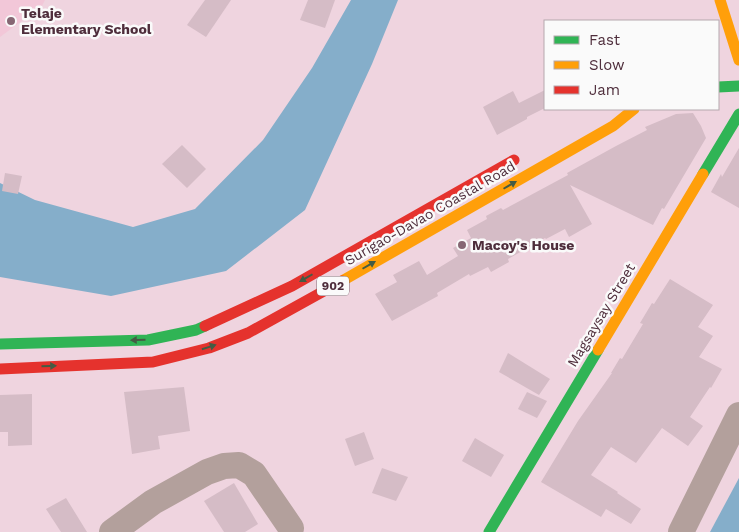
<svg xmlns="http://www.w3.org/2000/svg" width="739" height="532" font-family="'Work Sans',sans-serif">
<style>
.built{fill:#f2c7d8}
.water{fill:#85aeca}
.building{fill:#d5bcc6}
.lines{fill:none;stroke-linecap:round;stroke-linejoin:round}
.street{stroke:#b3a09c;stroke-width:26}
.fast{stroke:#30b455;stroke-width:11}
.slow{stroke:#ff9f0a;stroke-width:11}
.jam{stroke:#e5322d;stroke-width:11}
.oneway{fill:#445c44}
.poi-dot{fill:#866774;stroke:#fafafa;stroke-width:2}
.labels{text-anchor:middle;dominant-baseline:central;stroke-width:5;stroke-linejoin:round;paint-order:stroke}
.shield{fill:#fafafa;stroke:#826a74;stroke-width:1}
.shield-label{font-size:12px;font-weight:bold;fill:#4e2d3b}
.poi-label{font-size:14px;font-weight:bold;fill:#4e2d3b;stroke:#fafafa;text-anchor:start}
.street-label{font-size:14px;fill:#4e2d3b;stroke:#fafafa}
</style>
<rect width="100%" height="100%" fill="#efd4df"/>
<!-- built -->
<path class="built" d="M 0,0 L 45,0 L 42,6 L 0,37 Z"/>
<!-- water -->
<g class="water">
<path d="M 351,0 L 398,0 L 372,64 L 305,210 L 226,271 L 111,296 L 0,277 L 0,183 L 35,200 L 133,227 L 195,209 L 263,140 L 312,68 Z"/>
<path d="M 739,478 L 739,532 L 710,532 Z"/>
</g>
<!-- building -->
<g class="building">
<path d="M 205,0 L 231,0 L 206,37 L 187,25 Z"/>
<path d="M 308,0 L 335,0 L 325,28 L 300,20 Z"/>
<path d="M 545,90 L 545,108 L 527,117 L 527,119 L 497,135 L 483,107 L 513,91 L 519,103 Z"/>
<path d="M 693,113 L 701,126 L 706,138 L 664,209 L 662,208 L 653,225 L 570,185 L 592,224 L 569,237 L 565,229 L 546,239 L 545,238 L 508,259 L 509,262 L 491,272 L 488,267 L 470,276 L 469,274 L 437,293 L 438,296 L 392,321 L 375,294 L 397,282 L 393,275 L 419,261 L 427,275 L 458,256 L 453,248 L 471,238 L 467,230 L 487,219 L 486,216 L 501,208 L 503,210 L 568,175 L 567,173 L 616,146 L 647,130 L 645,127 L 676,114 Z"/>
<path d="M 182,145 L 206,169 L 187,188 L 162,164 Z"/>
<path d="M 739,148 L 739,208 L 711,192 L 721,174 L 722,177 Z"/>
<path d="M 5,173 L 22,176 L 18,194 L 2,191 Z"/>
<path d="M 670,279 L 713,305 L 698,327 L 713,336 L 699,357 L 722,369 L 711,388 L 710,387 L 690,417 L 703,426 L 688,446 L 662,428 L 636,463 L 611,447 L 591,475 L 618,492 L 617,493 L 641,509 L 631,524 L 606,509 L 601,517 L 541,482 L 578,421 L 612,373 L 611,373 L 620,358 L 622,359 L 643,324 L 640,323 L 652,303 L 654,304 Z"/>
<path d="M 508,353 L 550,379 L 539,395 L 499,372 Z"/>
<path d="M 184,387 L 190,431 L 158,436 L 160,449 L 132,454 L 124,392 Z"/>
<path d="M 527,392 L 547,401 L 537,418 L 518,409 Z"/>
<path d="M 32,394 L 32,445 L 8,446 L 8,432 L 0,432 L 0,395 Z"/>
<path d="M 364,432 L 374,459 L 355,466 L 345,439 Z"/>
<path d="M 475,438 L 504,455 L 491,477 L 462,461 Z"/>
<path d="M 382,468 L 408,477 L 396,501 L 372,493 Z"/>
<path d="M 234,483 L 258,524 L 245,532 L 224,532 L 204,501 Z"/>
<path d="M 66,498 L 87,532 L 61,532 L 46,509 Z"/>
</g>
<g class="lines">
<!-- street -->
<g class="street">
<path d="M 112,532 L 153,502 L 207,472 L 224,466 L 239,465 L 254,474 L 291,528"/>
<path d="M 681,532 L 739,415"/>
</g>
<!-- fast -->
<g class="fast">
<path d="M 718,87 L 739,86"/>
<path d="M 703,174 L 739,114"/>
<path d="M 0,344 L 148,340 L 196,330 L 205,326"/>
<path d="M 489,532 L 598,350"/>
</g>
<!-- slow -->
<g class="slow">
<path d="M 720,0 L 739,60"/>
<path d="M 342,281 L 613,126 L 634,109"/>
<path d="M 598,350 L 703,174"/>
</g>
<!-- jam -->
<g class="jam">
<path d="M 205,326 L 292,286 L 514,160"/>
<path d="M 0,369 L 153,362 L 209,348 L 248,333 L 342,281"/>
</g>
</g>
<!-- one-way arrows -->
<defs><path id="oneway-solid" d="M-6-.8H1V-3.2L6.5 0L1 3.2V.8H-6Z" transform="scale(1.25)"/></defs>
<g class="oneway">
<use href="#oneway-solid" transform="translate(510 185) rotate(-30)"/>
<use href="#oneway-solid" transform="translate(369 265) rotate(-30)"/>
<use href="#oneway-solid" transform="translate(306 278) rotate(150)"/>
<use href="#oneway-solid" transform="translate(138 340) rotate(179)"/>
<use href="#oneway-solid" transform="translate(209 347) rotate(-18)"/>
<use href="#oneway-solid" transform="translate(49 366) rotate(-2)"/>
</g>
<!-- markers -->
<g class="poi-dot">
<circle cx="11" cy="21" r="5"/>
<circle cx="462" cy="245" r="5"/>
</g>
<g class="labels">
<!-- shield labels -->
<rect class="shield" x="317" y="276.5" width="32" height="19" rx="4"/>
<g class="shield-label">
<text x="333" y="286">902</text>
</g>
<!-- poi labels -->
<g class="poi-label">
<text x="21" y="13">Telaje<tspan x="21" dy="16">Elementary School</tspan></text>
<text x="472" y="245">Macoy's House</text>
</g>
<!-- street labels -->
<g class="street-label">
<text transform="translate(430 213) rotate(-30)">Surigao-Davao Coastal Road</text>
<text transform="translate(601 315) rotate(-59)">Magsaysay Street</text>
</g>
</g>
<!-- legend -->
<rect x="544" y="20" width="175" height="90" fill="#fafafa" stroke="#b5a8ae"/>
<rect x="554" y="36" width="25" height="8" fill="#30b455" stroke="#b5a8ae"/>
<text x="589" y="45" font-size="15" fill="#4e2d3b">Fast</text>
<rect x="554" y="61" width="25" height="8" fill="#ff9f0a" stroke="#b5a8ae"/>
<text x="589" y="70" font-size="15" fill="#4e2d3b">Slow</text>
<rect x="554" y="86" width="25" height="8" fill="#e5322d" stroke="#b5a8ae"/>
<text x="589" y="95" font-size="15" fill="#4e2d3b">Jam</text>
</svg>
